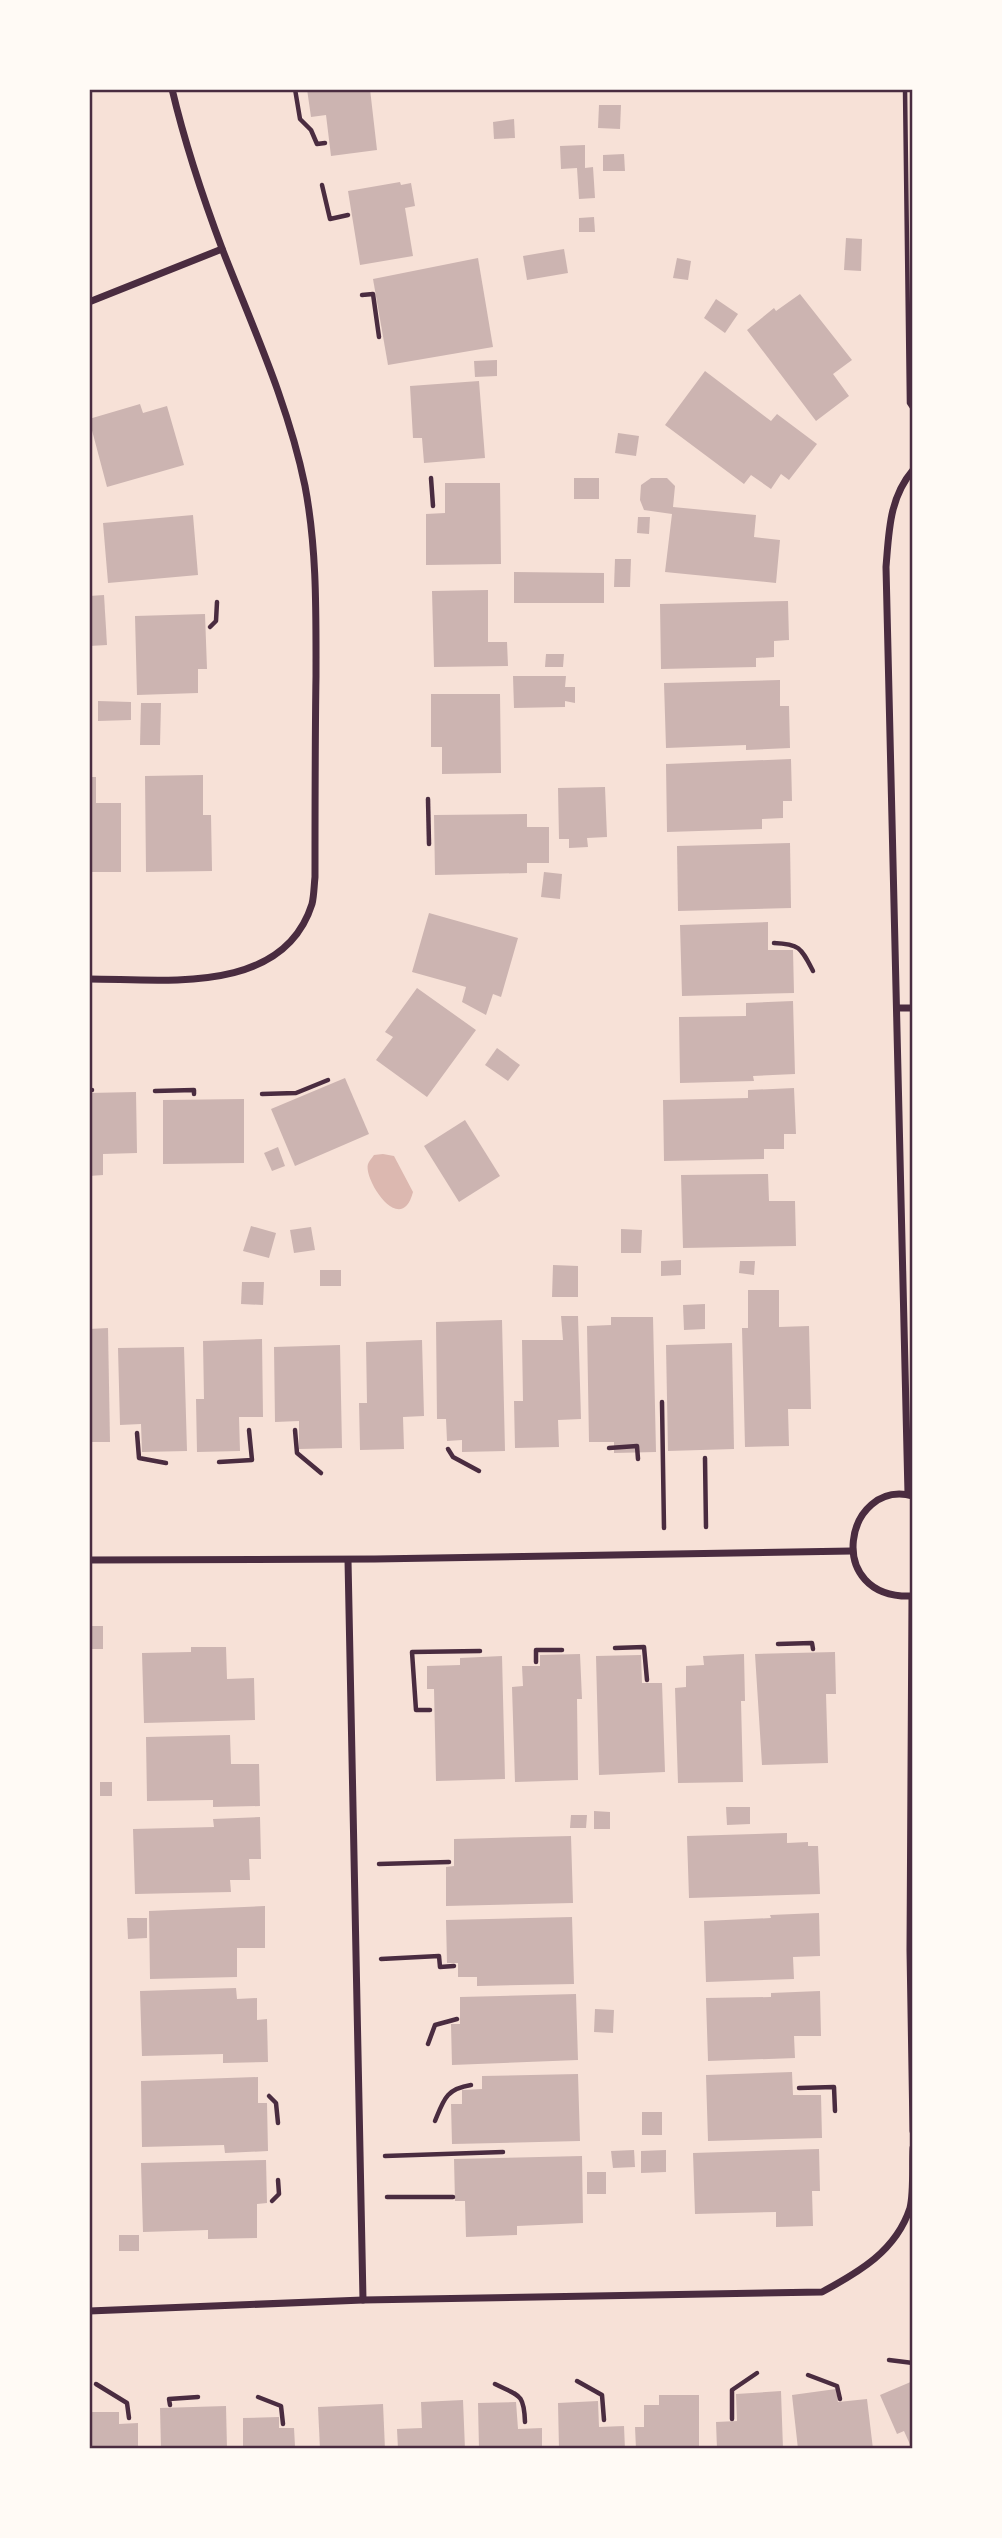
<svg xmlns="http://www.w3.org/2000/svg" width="1002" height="2538" font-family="Commissioner,sans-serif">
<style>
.water{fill:#dcb8b0}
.building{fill:#ccb4b1}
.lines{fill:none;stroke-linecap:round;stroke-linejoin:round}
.path{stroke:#4a2c40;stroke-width:4.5}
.minor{stroke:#4a2c40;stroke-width:7}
.neatline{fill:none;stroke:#4a2c40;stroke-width:2.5}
</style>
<rect width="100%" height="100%" fill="#f7e1d7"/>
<!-- water -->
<path class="water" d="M 383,1154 L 394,1156 L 413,1192 C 401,1238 363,1179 368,1164 C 369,1161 372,1158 374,1155 Z"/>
<!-- building -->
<g class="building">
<path d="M 307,89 L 370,89 L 377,150 L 331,156 L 326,115 L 311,117 Z"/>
<path d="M 599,105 L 621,105 L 620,129 L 598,128 Z"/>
<path d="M 514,119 L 515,138 L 494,139 L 493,122 Z"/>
<path d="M 585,145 L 585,168 L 593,167 L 595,198 L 579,199 L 577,168 L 561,169 L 560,146 Z"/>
<path d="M 624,154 L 625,171 L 603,171 L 603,155 Z"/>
<path d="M 400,182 L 401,185 L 411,183 L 415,206 L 405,208 L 413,256 L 360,265 L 348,191 Z"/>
<path d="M 594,217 L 595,232 L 579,232 L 579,218 Z"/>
<path d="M 846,238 L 862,239 L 861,271 L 844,270 Z"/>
<path d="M 564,249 L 568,273 L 527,280 L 523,256 Z"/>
<path d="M 478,258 L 493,347 L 388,365 L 373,279 Z"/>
<path d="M 677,258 L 691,261 L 688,280 L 673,278 Z"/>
<path d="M 800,294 L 852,360 L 833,374 L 849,396 L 816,421 L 747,330 L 774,308 L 776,311 Z"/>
<path d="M 716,299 L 738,314 L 725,333 L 704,318 Z"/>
<path d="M 497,360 L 497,376 L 475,377 L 474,361 Z"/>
<path d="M 705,371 L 771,421 L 777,414 L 817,444 L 789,480 L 781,474 L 771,489 L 751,475 L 744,484 L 665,425 Z"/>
<path d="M 479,381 L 485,458 L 424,463 L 422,438 L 413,438 L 410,386 Z"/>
<path d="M 140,404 L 143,413 L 167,406 L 184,465 L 107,487 L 89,419 Z"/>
<path d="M 618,433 L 639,436 L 636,456 L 615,453 Z"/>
<rect x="574" y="478" width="25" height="21"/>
<path d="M 651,478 L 667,478 L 675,486 L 673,507 L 756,515 L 754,537 L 780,540 L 776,583 L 665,572 L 672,514 L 644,510 L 640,500 L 641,485 Z"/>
<path d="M 445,483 L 500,483 L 501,564 L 426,565 L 426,514 L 445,513 Z"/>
<path d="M 193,515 L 198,575 L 108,583 L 103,523 Z"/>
<path d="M 638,517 L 650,517 L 649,534 L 637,533 Z"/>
<path d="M 615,559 L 631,559 L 630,587 L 614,587 Z"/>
<path d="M 514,572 L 604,573 L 604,603 L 514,603 Z"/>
<path d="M 488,590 L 488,642 L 507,642 L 508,666 L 434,667 L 432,591 Z"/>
<path d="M 104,595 L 107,645 L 89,646 L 89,596 Z"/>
<path d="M 788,601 L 789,640 L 774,641 L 774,657 L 756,658 L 756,667 L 661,669 L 660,604 Z"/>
<path d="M 205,614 L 207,669 L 198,669 L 198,693 L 137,695 L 135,616 Z"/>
<path d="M 546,654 L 564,654 L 563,667 L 545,667 Z"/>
<path d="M 513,676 L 566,676 L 565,687 L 575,687 L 575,703 L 565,701 L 565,707 L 514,708 Z"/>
<path d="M 780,680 L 780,706 L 789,706 L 790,748 L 746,750 L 746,745 L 666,748 L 664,683 Z"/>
<path d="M 431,694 L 500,694 L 501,773 L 442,774 L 442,747 L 431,747 Z"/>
<path d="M 98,701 L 131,702 L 131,720 L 98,721 Z"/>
<path d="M 141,703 L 161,703 L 160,745 L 140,745 Z"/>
<path d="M 791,759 L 792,801 L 783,801 L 783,818 L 762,819 L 762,829 L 667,832 L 666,764 Z"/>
<path d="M 203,775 L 203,815 L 211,815 L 212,871 L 146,872 L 145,776 Z"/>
<path d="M 89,777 L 96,777 L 96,803 L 121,803 L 121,872 L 89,872 Z"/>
<path d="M 605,787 L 607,837 L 587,838 L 588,847 L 569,848 L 569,839 L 559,839 L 558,788 Z"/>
<path d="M 527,814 L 527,827 L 549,827 L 549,863 L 527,863 L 527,873 L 435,875 L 434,815 Z"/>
<path d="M 790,843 L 791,908 L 678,911 L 677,846 Z"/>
<path d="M 544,872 L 562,874 L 560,899 L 541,897 Z"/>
<path d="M 429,913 L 518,938 L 501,997 L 493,994 L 486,1015 L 462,1002 L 466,987 L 412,972 Z"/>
<path d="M 768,922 L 768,950 L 793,950 L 794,993 L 682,996 L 680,925 Z"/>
<path d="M 417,988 L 476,1030 L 427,1097 L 376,1060 L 393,1037 L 385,1032 Z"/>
<path d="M 793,1001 L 795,1074 L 753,1076 L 754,1081 L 680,1083 L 679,1017 L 746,1016 L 746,1003 Z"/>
<path d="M 497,1048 L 520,1065 L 508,1081 L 485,1065 Z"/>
<path d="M 345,1078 L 369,1134 L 295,1166 L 271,1109 Z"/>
<path d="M 794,1088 L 796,1134 L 784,1134 L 784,1149 L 764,1149 L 764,1159 L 664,1161 L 663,1100 L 748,1098 L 748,1090 Z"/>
<path d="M 136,1092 L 137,1153 L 103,1154 L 103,1175 L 89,1176 L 89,1093 Z"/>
<path d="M 244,1099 L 244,1163 L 163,1164 L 163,1100 Z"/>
<path d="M 465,1120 L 500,1176 L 459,1202 L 424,1146 Z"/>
<path d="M 278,1147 L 285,1166 L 272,1171 L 264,1153 Z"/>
<path d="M 768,1174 L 769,1201 L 795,1201 L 796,1246 L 683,1248 L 681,1175 Z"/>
<path d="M 251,1226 L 276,1233 L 269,1258 L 243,1251 Z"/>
<path d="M 311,1227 L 315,1250 L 294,1253 L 290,1230 Z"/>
<path d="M 621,1229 L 642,1230 L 641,1253 L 621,1253 Z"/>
<path d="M 681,1260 L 681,1275 L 661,1276 L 661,1261 Z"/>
<path d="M 740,1261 L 755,1261 L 754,1275 L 739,1273 Z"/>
<path d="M 553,1265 L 578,1266 L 578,1297 L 552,1297 Z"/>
<rect x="320" y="1270" width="21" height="16"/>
<path d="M 242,1282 L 264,1282 L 263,1305 L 241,1304 Z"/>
<path d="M 748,1290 L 779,1290 L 779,1327 L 809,1326 L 811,1409 L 788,1409 L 789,1446 L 745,1447 L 742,1328 L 748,1328 Z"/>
<path d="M 705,1304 L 705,1329 L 684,1330 L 683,1305 Z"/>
<path d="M 561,1316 L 578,1316 L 581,1419 L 558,1420 L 559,1447 L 515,1448 L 514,1401 L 523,1401 L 522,1340 L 563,1340 Z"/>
<path d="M 611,1317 L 653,1317 L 656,1452 L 614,1453 L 614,1442 L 589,1442 L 587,1326 L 611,1325 Z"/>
<path d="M 502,1320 L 505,1451 L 462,1452 L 462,1440 L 447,1441 L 446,1419 L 437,1419 L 436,1322 Z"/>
<path d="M 108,1328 L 110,1442 L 89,1442 L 89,1329 Z"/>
<path d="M 262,1339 L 263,1417 L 239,1417 L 240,1451 L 197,1452 L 196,1399 L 204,1399 L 203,1341 Z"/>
<path d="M 422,1340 L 424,1416 L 403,1417 L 404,1449 L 360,1450 L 359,1403 L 367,1403 L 366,1342 Z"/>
<path d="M 732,1343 L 734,1449 L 668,1451 L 666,1345 Z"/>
<path d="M 340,1345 L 342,1448 L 299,1449 L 299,1421 L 275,1422 L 274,1347 Z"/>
<path d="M 184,1347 L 187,1451 L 142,1452 L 141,1424 L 120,1425 L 118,1348 Z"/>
<rect x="89" y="1626" width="14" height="23"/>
<path d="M 191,1647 L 226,1647 L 227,1679 L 254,1678 L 255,1720 L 144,1723 L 142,1653 L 191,1652 Z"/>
<path d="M 835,1652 L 836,1694 L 826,1694 L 828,1763 L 762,1765 L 755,1654 Z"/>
<path d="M 580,1654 L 582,1699 L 577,1699 L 578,1780 L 515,1782 L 512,1687 L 523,1686 L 522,1666 L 540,1666 L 540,1655 Z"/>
<path d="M 744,1654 L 745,1701 L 741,1701 L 743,1782 L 678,1783 L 675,1688 L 686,1687 L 686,1666 L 704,1665 L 703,1656 Z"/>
<path d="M 641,1655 L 642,1683 L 662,1683 L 665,1772 L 599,1775 L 596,1656 Z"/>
<path d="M 502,1656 L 505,1779 L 436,1781 L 434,1689 L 427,1689 L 427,1666 L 460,1665 L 460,1658 Z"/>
<path d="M 230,1735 L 231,1764 L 259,1764 L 260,1806 L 213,1807 L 213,1800 L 147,1801 L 146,1737 Z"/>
<rect x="100" y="1782" width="12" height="14"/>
<path d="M 726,1807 L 750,1807 L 750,1824 L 727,1825 Z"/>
<path d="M 594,1811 L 610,1812 L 610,1829 L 594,1829 Z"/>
<path d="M 571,1815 L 587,1815 L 586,1828 L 570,1828 Z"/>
<path d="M 260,1817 L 261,1859 L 249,1859 L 250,1880 L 230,1880 L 231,1892 L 135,1894 L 133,1829 L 214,1827 L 213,1819 Z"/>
<path d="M 787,1833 L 787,1843 L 808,1842 L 808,1846 L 818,1846 L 820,1894 L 689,1898 L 687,1836 Z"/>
<path d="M 571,1836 L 573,1903 L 446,1906 L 446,1867 L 454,1866 L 454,1839 Z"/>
<path d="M 265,1906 L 265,1948 L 237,1948 L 237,1977 L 150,1979 L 149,1911 Z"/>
<path d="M 819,1913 L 820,1956 L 793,1957 L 794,1979 L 706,1982 L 704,1921 L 771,1918 L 770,1915 Z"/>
<path d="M 572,1917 L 574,1984 L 477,1986 L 477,1977 L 458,1977 L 458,1963 L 447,1963 L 446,1920 Z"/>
<path d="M 127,1918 L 147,1918 L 147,1938 L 128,1939 Z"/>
<path d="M 236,1988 L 237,1999 L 257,1998 L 257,2020 L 267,2019 L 268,2062 L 223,2063 L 223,2054 L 142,2056 L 140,1991 Z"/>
<path d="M 820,1991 L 821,2036 L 794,2036 L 795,2058 L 708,2061 L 706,1998 L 771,1997 L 771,1993 Z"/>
<path d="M 576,1994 L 578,2060 L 452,2065 L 451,2024 L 460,2024 L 460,1997 Z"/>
<path d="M 595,2009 L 614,2010 L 613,2033 L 594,2032 Z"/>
<path d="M 792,2072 L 793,2095 L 821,2095 L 822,2138 L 708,2141 L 706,2075 Z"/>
<path d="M 578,2074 L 580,2141 L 452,2144 L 451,2104 L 462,2104 L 462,2090 L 482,2089 L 482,2076 Z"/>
<path d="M 258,2077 L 258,2103 L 267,2103 L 268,2151 L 225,2153 L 224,2145 L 142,2147 L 141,2081 Z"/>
<rect x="642" y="2112" width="20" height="23"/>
<path d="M 819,2149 L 820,2191 L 812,2191 L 813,2226 L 776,2227 L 776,2212 L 695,2214 L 693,2153 Z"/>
<path d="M 634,2150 L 635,2167 L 613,2168 L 611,2151 Z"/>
<path d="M 666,2150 L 666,2172 L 641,2173 L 641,2151 Z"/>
<path d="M 582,2156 L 583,2223 L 517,2226 L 517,2235 L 466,2237 L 465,2201 L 455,2201 L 454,2159 Z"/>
<path d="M 266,2160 L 267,2203 L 257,2204 L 257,2238 L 208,2239 L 208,2230 L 143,2232 L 141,2163 Z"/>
<rect x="587" y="2172" width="19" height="22"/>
<rect x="119" y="2235" width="20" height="16"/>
<path d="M 913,2381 L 913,2449 L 912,2449 L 904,2431 L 897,2434 L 880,2395 Z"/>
<path d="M 836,2389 L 838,2402 L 867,2399 L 873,2449 L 798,2449 L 792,2395 Z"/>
<path d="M 781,2391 L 783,2449 L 717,2449 L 716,2422 L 737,2421 L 736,2394 Z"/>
<path d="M 659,2395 L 699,2395 L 699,2449 L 636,2449 L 635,2427 L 644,2427 L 644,2405 L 659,2405 Z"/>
<path d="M 463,2400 L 465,2449 L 398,2449 L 397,2429 L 422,2428 L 421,2402 Z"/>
<path d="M 598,2401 L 599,2427 L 624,2426 L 625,2449 L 559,2449 L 558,2403 Z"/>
<path d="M 516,2402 L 518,2429 L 542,2428 L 542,2446 L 548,2446 L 548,2449 L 479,2449 L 478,2403 Z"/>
<path d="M 383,2404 L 385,2449 L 320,2449 L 318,2407 Z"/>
<path d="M 226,2406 L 227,2449 L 161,2449 L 160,2408 Z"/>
<path d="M 89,2412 L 119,2412 L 119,2424 L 138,2423 L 138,2449 L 89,2449 Z"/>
<path d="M 279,2417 L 279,2428 L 294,2428 L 295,2446 L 307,2446 L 307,2449 L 243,2449 L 243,2418 Z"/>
</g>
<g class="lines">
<!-- path -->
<g class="path">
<path d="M 295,89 L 300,119 L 311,130 L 317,144 L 325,143"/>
<path d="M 905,89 L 909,403 L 913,409"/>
<path d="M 322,185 L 330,219 L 348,215"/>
<path d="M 362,295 L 373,294 L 379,337"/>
<path d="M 431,478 L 433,506"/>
<path d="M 210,627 L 216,621 L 217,602"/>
<path d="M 428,799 L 429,844"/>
<path d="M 774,943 C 800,944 801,948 813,971"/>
<path d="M 89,1090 L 92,1090"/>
<path d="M 155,1091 L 194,1090 L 194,1094"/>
<path d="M 262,1094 L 296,1093 L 328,1080"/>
<path d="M 662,1402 L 664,1528"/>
<path d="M 295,1430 L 297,1453 L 321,1473"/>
<path d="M 137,1433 L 139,1458 L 166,1463"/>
<path d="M 609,1448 L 637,1446 L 638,1459"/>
<path d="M 448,1449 L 453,1457 L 479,1471"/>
<path d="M 705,1458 L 706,1527"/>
<path d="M 219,1462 L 252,1460 L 249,1430"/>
<path d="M 778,1644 L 812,1643 L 813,1649"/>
<path d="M 615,1648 L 644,1647 L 647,1680"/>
<path d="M 536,1662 L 536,1650 L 562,1650"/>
<path d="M 430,1710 L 416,1710 L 412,1652 L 480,1651"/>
<path d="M 379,1864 L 449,1862"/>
<path d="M 381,1959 L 439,1956 L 440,1967 L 454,1966"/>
<path d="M 428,2044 L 435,2025 L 457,2019"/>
<path d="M 799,2088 L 834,2087 L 835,2111"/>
<path d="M 269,2096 L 276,2103 L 278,2123"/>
<path d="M 435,2121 C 444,2099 446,2089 471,2085"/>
<path d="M 385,2156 L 503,2152"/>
<path d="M 387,2197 L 453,2197"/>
<path d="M 272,2201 L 279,2194 L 278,2180"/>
<path d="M 889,2360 L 913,2363"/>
<path d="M 808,2375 L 837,2386 L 840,2399"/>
<path d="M 577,2381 L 602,2395 L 604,2420"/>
<path d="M 96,2384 L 127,2403 L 129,2418"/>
<path d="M 495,2384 C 519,2396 524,2393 525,2422"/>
<path d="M 258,2397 L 281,2406 L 283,2424"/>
<path d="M 170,2405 L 169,2399 L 198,2397"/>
<path d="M 732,2419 L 732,2390 L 757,2373"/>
</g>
<!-- minor -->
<g class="minor">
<path d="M 89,302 L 222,249"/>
<path d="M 89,979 C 164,979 283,996 312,904 C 314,896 314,886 315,877 C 315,810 315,743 316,676 C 316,612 317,549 305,486 C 288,403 253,328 223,251 C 203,198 185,144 172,89"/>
<path d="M 897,1008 L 913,1008"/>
<path d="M 908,1494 L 886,567 C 889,532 889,498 913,470"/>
<path d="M 913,1496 C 845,1478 822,1600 913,1596"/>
<path d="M 89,1560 L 375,1559 L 852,1551"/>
<path d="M 348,1560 L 363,2300"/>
<path d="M 912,1596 L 910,1950 L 913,2131"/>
<path d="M 89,2311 L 363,2300 L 822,2292 C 859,2272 896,2251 910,2208 C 914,2192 912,2165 913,2148"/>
</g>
</g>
<!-- border -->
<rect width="1002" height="2538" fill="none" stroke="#fffaf5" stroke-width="182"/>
<rect x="91" y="91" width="820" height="2356" class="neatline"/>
</svg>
